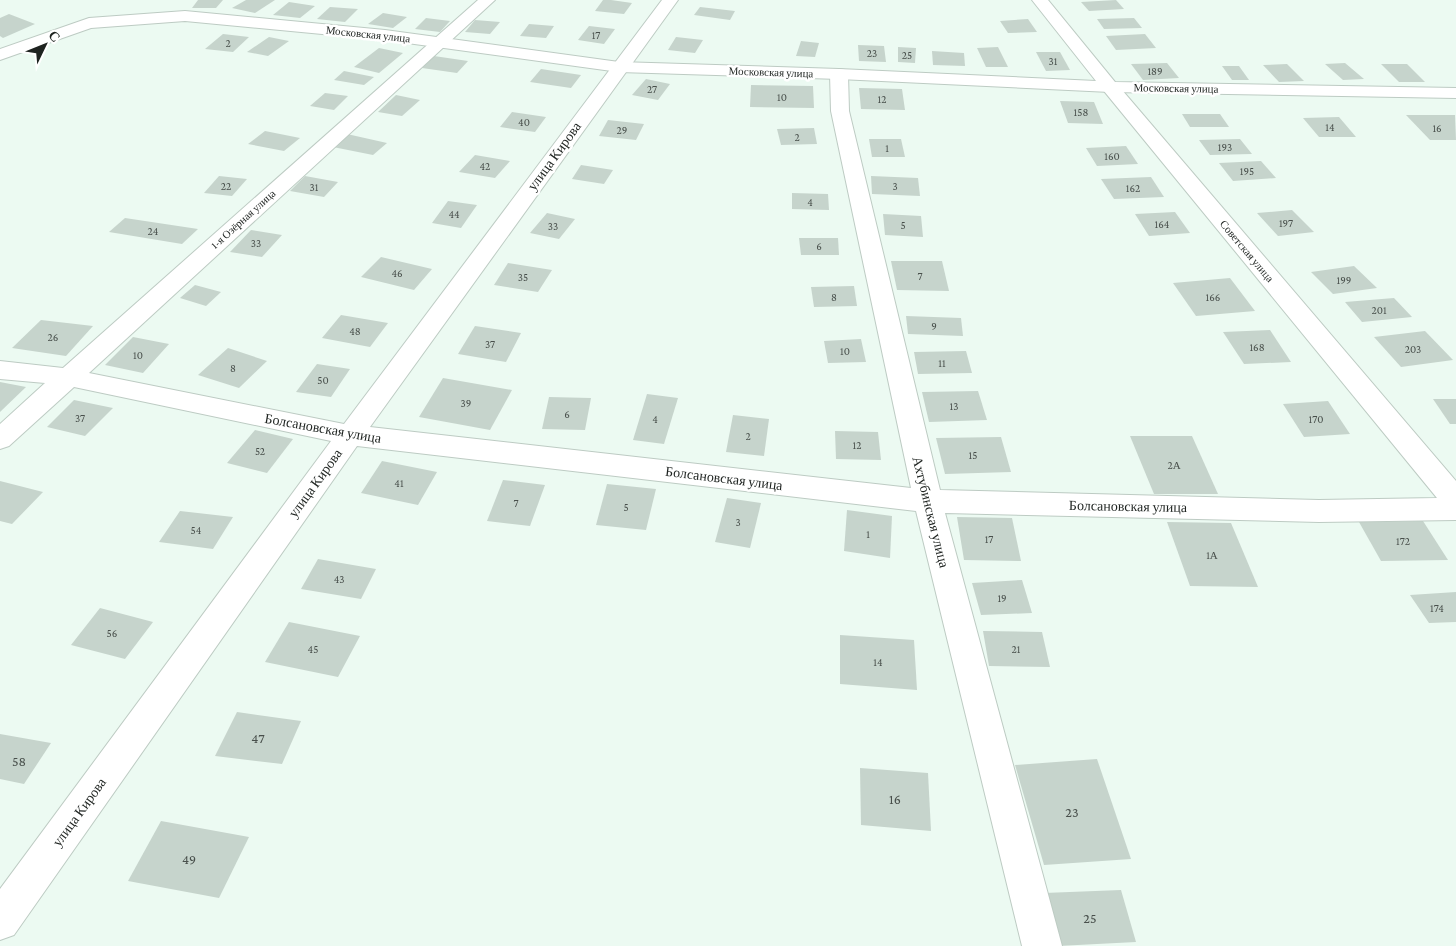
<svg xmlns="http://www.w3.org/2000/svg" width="1456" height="946" font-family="'Crimson Pro',serif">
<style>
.building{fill:#c6d4cc}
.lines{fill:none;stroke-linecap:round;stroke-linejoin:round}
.street-casing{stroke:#bdcbc3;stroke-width:2}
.secondary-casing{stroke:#bdcbc3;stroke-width:2}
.street{fill:#fff;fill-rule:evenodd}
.secondary{fill:#fff;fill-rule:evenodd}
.labels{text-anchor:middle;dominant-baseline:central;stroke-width:5;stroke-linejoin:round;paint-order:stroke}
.far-street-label{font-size:11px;fill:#1e2320;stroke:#fff}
.number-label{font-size:11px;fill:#484f4b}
.street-label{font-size:14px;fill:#1e2320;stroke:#fff}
.near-number-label{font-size:14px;fill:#484f4b}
</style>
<rect width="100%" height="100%" fill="#ecfaf2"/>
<!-- building -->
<g class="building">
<path d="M 198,0 L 223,0 L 216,8 L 192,8 Z"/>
<path d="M 246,0 L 275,0 L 255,13 L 232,8 Z"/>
<path d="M 603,0 L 611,0 L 632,3 L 624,14 L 595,11 Z"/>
<path d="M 1116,0 L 1124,9 L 1089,11 L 1081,2 Z"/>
<path d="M 289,2 L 315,6 L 300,18 L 273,15 Z"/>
<path d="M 330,7 L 358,9 L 345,22 L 317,19 Z"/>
<path d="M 700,7 L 735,11 L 730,20 L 694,15 Z"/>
<path d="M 383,13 L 407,17 L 393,28 L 368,24 Z"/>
<path d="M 9,14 L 35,24 L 3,38 L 0,36 L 0,18 Z"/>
<path d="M 426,18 L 450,21 L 440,32 L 415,29 Z"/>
<path d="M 1134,18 L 1142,28 L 1104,29 L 1097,19 Z"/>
<path d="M 1028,19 L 1037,32 L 1008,33 L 1000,21 Z"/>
<path d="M 475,20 L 500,22 L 490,34 L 465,32 Z"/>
<path d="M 529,24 L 554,26 L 546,38 L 520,36 Z"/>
<path d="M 589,26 L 615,29 L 604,44 L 578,40 Z"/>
<path d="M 223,34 L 249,37 L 233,52 L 205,49 Z"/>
<path d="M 1145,34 L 1156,48 L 1116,50 L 1106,36 Z"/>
<path d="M 269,37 L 289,41 L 268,56 L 247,52 Z"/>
<path d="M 676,37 L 703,40 L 695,53 L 668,50 Z"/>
<path d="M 801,41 L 819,43 L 815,57 L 796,56 Z"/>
<path d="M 858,45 L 884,46 L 886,62 L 859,61 Z"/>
<path d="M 898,47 L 916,48 L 915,63 L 898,62 Z"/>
<path d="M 998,47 L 1008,67 L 986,67 L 977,48 Z"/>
<path d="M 379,48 L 403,53 L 379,73 L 354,67 Z"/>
<path d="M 932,51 L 964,53 L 965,66 L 933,65 Z"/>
<path d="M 1036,52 L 1060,52 L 1070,70 L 1046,71 Z"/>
<path d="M 434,56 L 468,61 L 457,73 L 422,68 Z"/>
<path d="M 1167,63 L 1179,78 L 1143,80 L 1131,64 Z"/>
<path d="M 1345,63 L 1364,79 L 1343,80 L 1325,64 Z"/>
<path d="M 1287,64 L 1304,81 L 1279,82 L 1263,65 Z"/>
<path d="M 1381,64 L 1407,64 L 1425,82 L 1399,82 Z"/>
<path d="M 1222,66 L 1239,66 L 1249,80 L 1232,80 Z"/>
<path d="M 541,69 L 581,75 L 571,88 L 530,82 Z"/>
<path d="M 344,71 L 374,77 L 364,85 L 334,80 Z"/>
<path d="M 646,79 L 670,84 L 658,100 L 632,95 Z"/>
<path d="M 751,85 L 813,86 L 814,108 L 750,107 Z"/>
<path d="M 859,88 L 902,89 L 905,110 L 861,109 Z"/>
<path d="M 325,93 L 348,96 L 334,110 L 310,106 Z"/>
<path d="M 396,95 L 420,100 L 402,116 L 378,112 Z"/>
<path d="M 1060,101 L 1094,102 L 1103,124 L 1068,123 Z"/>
<path d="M 512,112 L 546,117 L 535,132 L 500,127 Z"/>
<path d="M 1182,114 L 1220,114 L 1229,127 L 1190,127 Z"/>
<path d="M 1406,115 L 1455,115 L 1456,140 L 1430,140 Z"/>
<path d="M 1339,117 L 1356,137 L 1319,137 L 1303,118 Z"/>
<path d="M 608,120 L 644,124 L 636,140 L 599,136 Z"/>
<path d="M 814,128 L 817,144 L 781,145 L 777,129 Z"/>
<path d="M 265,131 L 300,138 L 284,151 L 248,144 Z"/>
<path d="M 347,134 L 387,143 L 373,155 L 333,147 Z"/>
<path d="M 869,139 L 901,139 L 905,157 L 872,157 Z"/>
<path d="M 1240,139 L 1252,154 L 1210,155 L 1199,140 Z"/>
<path d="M 1126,146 L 1138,164 L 1097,166 L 1086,148 Z"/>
<path d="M 475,155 L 510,161 L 495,178 L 459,172 Z"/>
<path d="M 1261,161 L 1276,178 L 1233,181 L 1219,163 Z"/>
<path d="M 581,165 L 613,170 L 604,184 L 572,179 Z"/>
<path d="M 219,176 L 247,179 L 232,196 L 204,193 Z"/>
<path d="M 305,176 L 338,182 L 324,197 L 290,191 Z"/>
<path d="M 871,176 L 918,178 L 920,196 L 872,194 Z"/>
<path d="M 1151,177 L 1164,197 L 1114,199 L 1101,179 Z"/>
<path d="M 792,193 L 828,194 L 829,210 L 792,209 Z"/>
<path d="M 448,201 L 477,205 L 461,228 L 432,223 Z"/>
<path d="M 1292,210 L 1314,232 L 1278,236 L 1257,213 Z"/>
<path d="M 1175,212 L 1190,233 L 1149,236 L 1135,214 Z"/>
<path d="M 547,213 L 575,219 L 559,239 L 530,233 Z"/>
<path d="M 883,214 L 921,216 L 923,237 L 885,235 Z"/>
<path d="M 125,218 L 198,229 L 182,244 L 109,232 Z"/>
<path d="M 251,230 L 282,235 L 262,257 L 230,252 Z"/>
<path d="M 799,238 L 838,238 L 839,255 L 801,255 Z"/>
<path d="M 381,257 L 432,269 L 414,290 L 361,277 Z"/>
<path d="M 891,261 L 942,261 L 949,291 L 897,290 Z"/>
<path d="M 508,263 L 552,270 L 538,292 L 494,285 Z"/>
<path d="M 1354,266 L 1377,288 L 1333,294 L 1311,272 Z"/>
<path d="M 1230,278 L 1255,311 L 1196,316 L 1173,283 Z"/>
<path d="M 195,285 L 221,292 L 206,306 L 180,298 Z"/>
<path d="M 854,286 L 857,306 L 814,307 L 811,287 Z"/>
<path d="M 1394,298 L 1412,317 L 1362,322 L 1345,302 Z"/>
<path d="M 341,315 L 388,323 L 370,347 L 322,338 Z"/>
<path d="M 906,316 L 961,318 L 963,336 L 908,334 Z"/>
<path d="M 41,320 L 93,326 L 66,356 L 12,348 Z"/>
<path d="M 475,326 L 521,333 L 506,362 L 458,354 Z"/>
<path d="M 1270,330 L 1291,362 L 1244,364 L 1223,332 Z"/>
<path d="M 1425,331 L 1453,360 L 1401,367 L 1374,337 Z"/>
<path d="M 133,337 L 169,344 L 143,373 L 105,365 Z"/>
<path d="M 861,339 L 866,362 L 828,363 L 824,341 Z"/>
<path d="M 228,348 L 267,361 L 239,388 L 198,375 Z"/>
<path d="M 966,351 L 972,373 L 918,374 L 914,352 Z"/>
<path d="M 317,364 L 350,369 L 331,397 L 296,392 Z"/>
<path d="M 443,378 L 512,390 L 490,430 L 419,417 Z"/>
<path d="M 0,382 L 26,387 L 0,412 Z"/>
<path d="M 978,391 L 987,420 L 929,422 L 922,392 Z"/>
<path d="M 647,394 L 678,398 L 664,444 L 633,440 Z"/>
<path d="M 549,397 L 591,398 L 585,430 L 542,429 Z"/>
<path d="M 1433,399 L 1456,399 L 1456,424 L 1450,424 Z"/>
<path d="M 74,400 L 113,408 L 85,436 L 47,427 Z"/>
<path d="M 1328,401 L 1350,434 L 1304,437 L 1283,404 Z"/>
<path d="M 733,415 L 769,419 L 764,456 L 726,452 Z"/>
<path d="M 255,430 L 293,439 L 267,473 L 227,463 Z"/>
<path d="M 835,431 L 878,432 L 881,460 L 836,459 Z"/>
<path d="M 1130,436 L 1192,436 L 1218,494 L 1154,494 Z"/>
<path d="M 1001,437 L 1011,472 L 945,474 L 936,438 Z"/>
<path d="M 382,461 L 437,472 L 418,505 L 361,493 Z"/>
<path d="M 503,480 L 545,485 L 530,526 L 487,521 Z"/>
<path d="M 0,481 L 43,492 L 12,524 L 0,521 Z"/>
<path d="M 607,484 L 656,489 L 646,530 L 596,525 Z"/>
<path d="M 727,498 L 761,503 L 750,548 L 715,542 Z"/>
<path d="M 847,510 L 892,516 L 890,558 L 844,551 Z"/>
<path d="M 180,511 L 233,517 L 213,549 L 159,542 Z"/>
<path d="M 957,517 L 1012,518 L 1021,561 L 964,560 Z"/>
<path d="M 1423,521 L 1448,560 L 1381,561 L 1359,522 Z"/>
<path d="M 1167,522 L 1231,523 L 1258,587 L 1190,586 Z"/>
<path d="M 318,559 L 376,569 L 361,599 L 301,589 Z"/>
<path d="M 1022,580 L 1032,613 L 981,615 L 972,583 Z"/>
<path d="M 1456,592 L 1456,622 L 1429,623 L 1410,595 Z"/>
<path d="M 100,608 L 153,622 L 125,659 L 71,645 Z"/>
<path d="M 289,622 L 360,636 L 338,677 L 265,662 Z"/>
<path d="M 983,631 L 1042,632 L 1050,667 L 989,666 Z"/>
<path d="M 840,635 L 914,640 L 917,690 L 840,684 Z"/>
<path d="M 237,712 L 301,721 L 282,764 L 215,756 Z"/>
<path d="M 0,734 L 51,743 L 24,784 L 0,779 Z"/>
<path d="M 1097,759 L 1131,859 L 1044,865 L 1015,765 Z"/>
<path d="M 860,768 L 928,773 L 931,831 L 861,825 Z"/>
<path d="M 161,821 L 249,837 L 219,898 L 128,881 Z"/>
<path d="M 1121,890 L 1136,942 L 1058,946 L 1044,893 Z"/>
</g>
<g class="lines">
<!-- street casing -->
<g class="street-casing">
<path id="street" d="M 478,0 L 495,0 L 89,373 L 344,424 L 662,0 L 678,0 L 370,427 L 911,488 L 831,111 L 830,74 L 833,70 L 839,69 L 845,70 L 848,74 L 849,111 L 940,490 L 1319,500 L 1437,498 L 1104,91 L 1101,87 L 1104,83 L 1110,82 L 1116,83 L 1456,481 L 1456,520 L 1319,522 L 945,513 L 1062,946 L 1022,946 L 916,511 L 357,446 L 14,935 L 0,940 L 0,889 L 331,441 L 74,387 L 9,446 L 0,449 L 0,424 L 45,383 L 0,379 L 0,361 L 63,368 Z"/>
</g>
<!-- secondary casing -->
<g class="secondary-casing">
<path id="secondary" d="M 1032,0 L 1048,0 L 1115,82 L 1456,88 L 1456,98 L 1110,92 L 839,79 L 619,72 L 385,40 L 185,21 L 91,28 L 0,60 L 0,49 L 89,18 L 185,11 L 385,30 L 619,62 L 839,69 L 1096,81 Z"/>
</g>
<!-- street -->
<use href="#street" class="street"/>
<!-- secondary -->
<use href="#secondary" class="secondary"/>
</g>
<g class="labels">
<!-- far-street labels -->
<g class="far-street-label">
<text transform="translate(368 34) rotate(6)">Московская улица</text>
<text transform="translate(771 72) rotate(2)">Московская улица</text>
<text transform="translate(1176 88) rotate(1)">Московская улица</text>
<text transform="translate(243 219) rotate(-42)">1-я Озёрная улица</text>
<text transform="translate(1247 251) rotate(50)">Советская улица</text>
</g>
<!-- number labels -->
<g class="number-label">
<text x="596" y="35">17</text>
<text x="228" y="43">2</text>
<text x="872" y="53">23</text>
<text x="907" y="55">25</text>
<text x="1053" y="61">31</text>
<text x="1155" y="71">189</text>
<text x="652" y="89">27</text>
<text x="782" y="97">10</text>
<text x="882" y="99">12</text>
<text x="1081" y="112">158</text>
<text x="524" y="122">40</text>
<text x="1330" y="127">14</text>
<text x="1437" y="128">16</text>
<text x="622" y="130">29</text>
<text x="797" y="137">2</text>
<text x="1225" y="147">193</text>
<text x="887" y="148">1</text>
<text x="1112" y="156">160</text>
<text x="485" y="166">42</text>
<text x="1247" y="171">195</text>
<text x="226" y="186">22</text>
<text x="895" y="186">3</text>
<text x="314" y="187">31</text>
<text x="1133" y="188">162</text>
<text x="810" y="202">4</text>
<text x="454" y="214">44</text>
<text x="1286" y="223">197</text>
<text x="1162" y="224">164</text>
<text x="903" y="225">5</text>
<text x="553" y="226">33</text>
<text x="153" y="231">24</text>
<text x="256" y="243">33</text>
<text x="819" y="246">6</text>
<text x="397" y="273">46</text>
<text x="920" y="276">7</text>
<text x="523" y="277">35</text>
<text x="1344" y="280">199</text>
<text x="834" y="297">8</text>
<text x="1213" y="297">166</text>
<text x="1379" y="310">201</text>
<text x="934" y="326">9</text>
<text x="355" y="331">48</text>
<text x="53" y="337">26</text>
<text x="490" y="344">37</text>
<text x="1257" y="347">168</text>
<text x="1413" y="349">203</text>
<text x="845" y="351">10</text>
<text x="138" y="355">10</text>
<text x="942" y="363">11</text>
<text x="233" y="368">8</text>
<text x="323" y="380">50</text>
<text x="466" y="403">39</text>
<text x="954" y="406">13</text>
<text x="567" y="414">6</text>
<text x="80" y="418">37</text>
<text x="655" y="419">4</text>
<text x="1316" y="419">170</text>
<text x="748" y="436">2</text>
<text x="857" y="445">12</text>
<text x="260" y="451">52</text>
<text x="973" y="455">15</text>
<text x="1174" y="465">2А</text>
<text x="399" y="483">41</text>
<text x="516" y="503">7</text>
<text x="626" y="507">5</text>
<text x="738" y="522">3</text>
<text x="196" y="530">54</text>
<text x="868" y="534">1</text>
<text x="989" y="539">17</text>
<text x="1403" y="541">172</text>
<text x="1212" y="555">1А</text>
<text x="339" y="579">43</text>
<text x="1002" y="598">19</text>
<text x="1437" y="608">174</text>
<text x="112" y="633">56</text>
<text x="313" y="649">45</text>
<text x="1016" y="649">21</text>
<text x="878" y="662">14</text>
</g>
<!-- street labels -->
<g class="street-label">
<text transform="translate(554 156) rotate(-54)">улица Кирова</text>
<text transform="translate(323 428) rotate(10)">Болсановская улица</text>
<text transform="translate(724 478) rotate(7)">Болсановская улица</text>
<text transform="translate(315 483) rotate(-54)">улица Кирова</text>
<text transform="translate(1128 506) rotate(1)">Болсановская улица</text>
<text transform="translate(931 512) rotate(76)">Ахтубинская улица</text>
<text transform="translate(79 812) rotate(-54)">улица Кирова</text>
</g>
<!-- near-number labels -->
<g class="near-number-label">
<text x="258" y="738">47</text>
<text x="19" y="761">58</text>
<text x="895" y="799">16</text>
<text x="1072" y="812">23</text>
<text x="189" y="859">49</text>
<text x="1090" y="918">25</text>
</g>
</g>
<!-- north arrow -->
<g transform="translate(45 45) rotate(47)" stroke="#ffffff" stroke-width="4" paint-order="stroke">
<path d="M0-4L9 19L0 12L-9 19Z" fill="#1e2320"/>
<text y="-8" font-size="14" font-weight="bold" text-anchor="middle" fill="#1e2320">С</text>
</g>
</svg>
